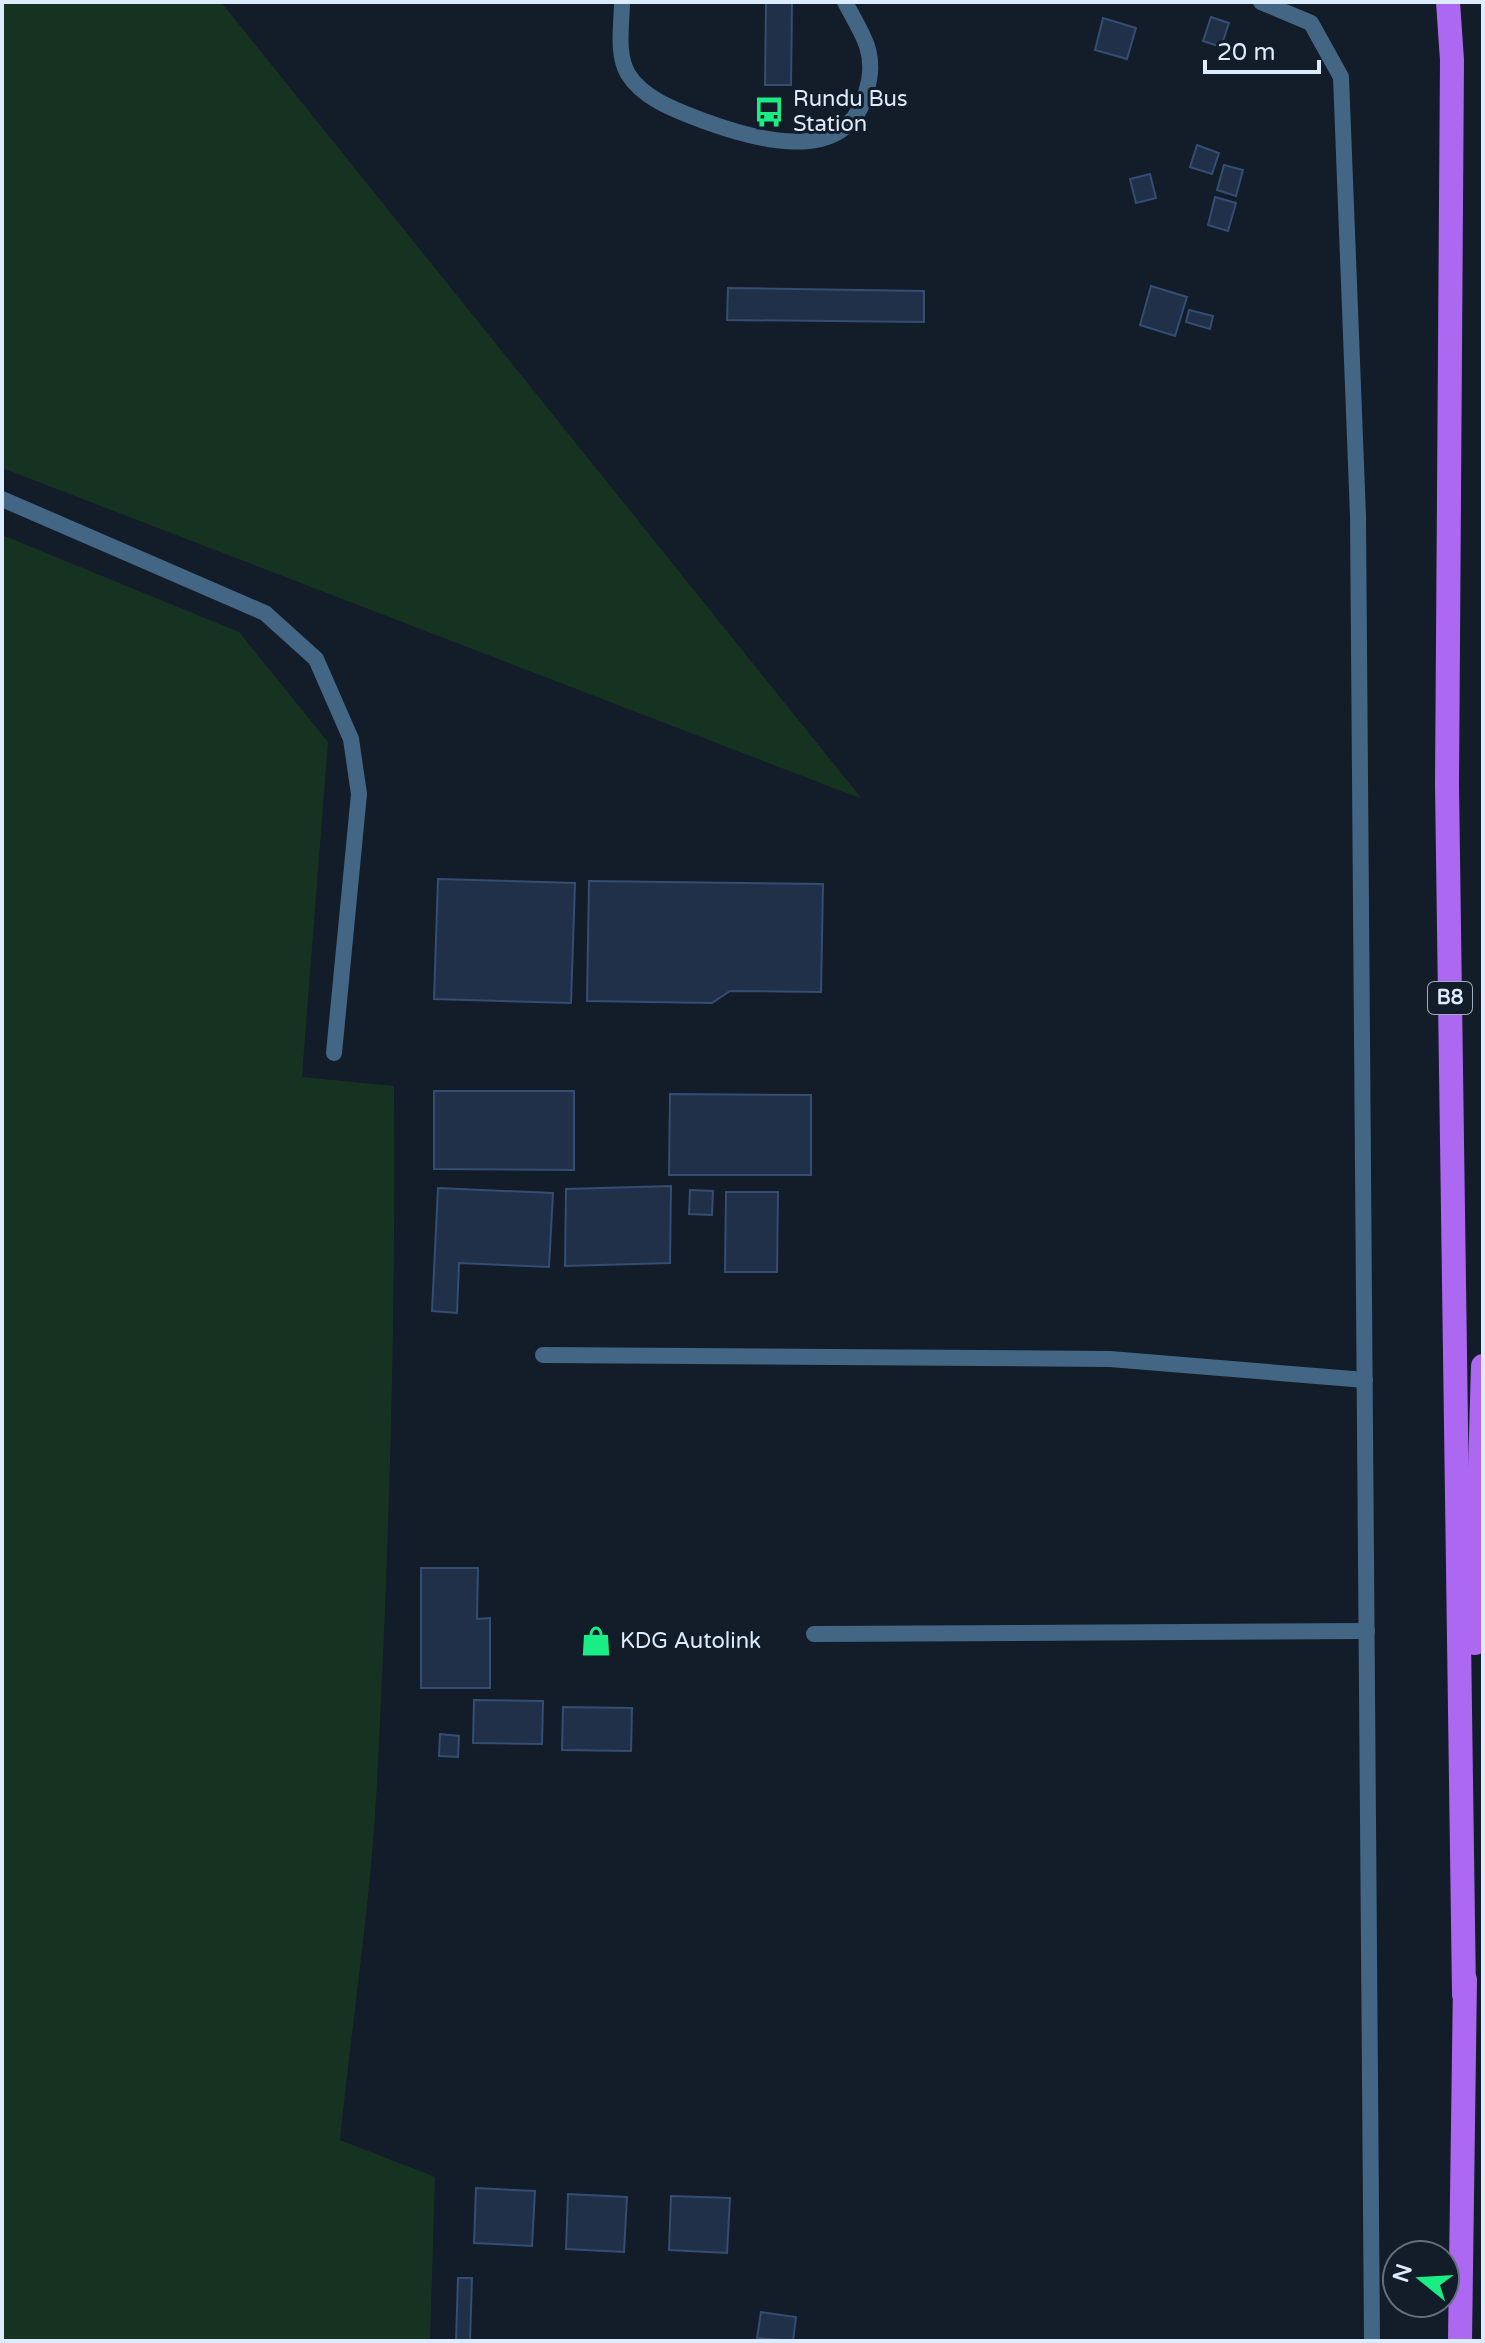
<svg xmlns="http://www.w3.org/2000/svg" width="1485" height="2343" font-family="'Varela Round',sans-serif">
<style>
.green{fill:#163221}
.building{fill:#203048;stroke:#344d72;stroke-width:2}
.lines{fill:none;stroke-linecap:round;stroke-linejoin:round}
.service{stroke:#426684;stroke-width:16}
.minor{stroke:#426684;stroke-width:16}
.trunk{stroke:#ad68f2;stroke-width:24}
.labels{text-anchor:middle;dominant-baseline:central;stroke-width:6;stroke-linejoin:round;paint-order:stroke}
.shield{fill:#131c29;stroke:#a0aebd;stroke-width:2}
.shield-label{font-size:20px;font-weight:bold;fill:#ddecfc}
.poi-label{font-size:22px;fill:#ddecfc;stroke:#131c29;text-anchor:start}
</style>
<rect width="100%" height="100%" fill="#131c29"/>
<!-- green -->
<g class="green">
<path d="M 2,2 L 221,2 L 862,799 L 2,468 Z"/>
<path d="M 2,535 L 239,632 L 328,742 L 302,1077 L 394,1086 C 396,1318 389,1551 377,1783 C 371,1902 352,2021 340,2140 L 435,2177 L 430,2341 L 2,2341 Z"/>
</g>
<!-- building -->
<g class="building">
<path d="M 766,2 L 792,2 L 791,85 L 765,85 Z"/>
<path d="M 1211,17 L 1229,23 L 1221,47 L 1203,41 Z"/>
<path d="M 1103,18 L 1136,28 L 1127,59 L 1095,50 Z"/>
<path d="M 1197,145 L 1219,153 L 1212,174 L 1190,167 Z"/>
<path d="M 1224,165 L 1243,170 L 1236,196 L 1217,190 Z"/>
<path d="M 1150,174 L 1156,198 L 1136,203 L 1130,179 Z"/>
<path d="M 1215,197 L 1236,203 L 1228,231 L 1208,225 Z"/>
<path d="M 1151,286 L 1187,297 L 1175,336 L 1140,325 Z"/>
<path d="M 728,288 L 924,291 L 924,322 L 727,320 Z"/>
<path d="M 1189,310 L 1213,316 L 1210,329 L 1186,322 Z"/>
<path d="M 438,879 L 575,883 L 571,1003 L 434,999 Z"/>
<path d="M 589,881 L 823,884 L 821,992 L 730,991 L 712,1003 L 587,1001 Z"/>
<path d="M 434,1091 L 574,1091 L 574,1170 L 434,1169 Z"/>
<path d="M 670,1094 L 811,1095 L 811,1175 L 669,1175 Z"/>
<path d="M 671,1186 L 670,1263 L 565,1266 L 566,1189 Z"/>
<path d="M 438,1188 L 553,1193 L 549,1267 L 459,1263 L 457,1313 L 432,1311 Z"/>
<path d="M 690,1190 L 713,1191 L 712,1215 L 689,1214 Z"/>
<path d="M 726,1192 L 778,1192 L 777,1272 L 725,1272 Z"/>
<path d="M 421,1568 L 478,1568 L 477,1619 L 490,1618 L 490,1688 L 421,1688 Z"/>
<path d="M 474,1700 L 543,1701 L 542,1744 L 473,1743 Z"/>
<path d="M 563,1707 L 632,1708 L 631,1751 L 562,1750 Z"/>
<path d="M 440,1734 L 459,1736 L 458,1757 L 439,1756 Z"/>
<path d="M 476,2188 L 535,2191 L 532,2246 L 474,2243 Z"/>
<path d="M 568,2194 L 627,2197 L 624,2252 L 566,2249 Z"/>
<path d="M 671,2196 L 730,2198 L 727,2253 L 669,2250 Z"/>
<path d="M 458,2278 L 472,2278 L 470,2341 L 456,2341 Z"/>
<path d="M 761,2312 L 796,2317 L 793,2341 L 757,2338 Z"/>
</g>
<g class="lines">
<!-- service -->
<g class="service">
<path d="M 622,2 C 622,25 616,53 628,74 C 643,99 678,111 704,121 C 753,139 841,165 864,99 C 870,81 873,65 867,46 C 862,31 852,16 845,2"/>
<path d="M 1261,2 L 1311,23 L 1341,77 L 1358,516 L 1372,2341"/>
<path d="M 543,1355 L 1110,1359 L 1365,1380"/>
<path d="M 814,1634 L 1367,1631"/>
</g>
<!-- minor -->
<path class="minor" d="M 2,499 L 265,613 L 316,659 L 351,739 L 359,794 L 334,1053"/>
<!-- trunk -->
<g class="trunk">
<path d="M 1448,2 L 1452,60 L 1447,785 L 1464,1994"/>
<path d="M 1475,1643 L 1483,1366"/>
<path d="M 1460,2341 L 1465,1980"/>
</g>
</g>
<!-- icons -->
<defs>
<g id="bus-bare" transform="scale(2.4)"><path d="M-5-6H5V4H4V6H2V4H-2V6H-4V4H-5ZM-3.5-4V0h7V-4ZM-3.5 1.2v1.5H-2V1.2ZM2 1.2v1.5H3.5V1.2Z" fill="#19ed84" stroke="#131c29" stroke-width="2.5" paint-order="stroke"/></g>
<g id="shop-bare" transform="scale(2.4)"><path d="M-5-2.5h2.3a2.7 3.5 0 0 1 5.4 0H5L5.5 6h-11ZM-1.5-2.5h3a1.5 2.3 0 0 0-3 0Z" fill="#19ed84" stroke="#131c29" stroke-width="2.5" paint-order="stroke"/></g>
</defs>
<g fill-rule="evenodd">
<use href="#bus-bare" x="769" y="112"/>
<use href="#shop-bare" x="596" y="1641"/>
</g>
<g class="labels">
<!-- shield labels -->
<rect class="shield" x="1428" y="982" width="44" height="32" rx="6"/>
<g class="shield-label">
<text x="1450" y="998">B8</text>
</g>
<!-- poi labels -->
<g class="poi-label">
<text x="793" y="99">Rundu Bus<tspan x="793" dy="25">Station</tspan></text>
<text x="620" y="1641">KDG Autolink</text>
</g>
</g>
<!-- border -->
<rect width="1485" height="2343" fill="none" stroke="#ddecfc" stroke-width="8"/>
<!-- north arrow -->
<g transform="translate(1421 2279) rotate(288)"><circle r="38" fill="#131c29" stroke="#646f7d" stroke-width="2"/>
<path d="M0-6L14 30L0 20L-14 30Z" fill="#19ed84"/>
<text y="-12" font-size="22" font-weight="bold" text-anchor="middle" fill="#ddecfc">N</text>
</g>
<!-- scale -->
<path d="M1205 60v12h114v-12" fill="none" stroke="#ddecfc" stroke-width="4"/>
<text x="1217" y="60" font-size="24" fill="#ddecfc" stroke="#131c29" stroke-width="6" paint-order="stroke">20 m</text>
</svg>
